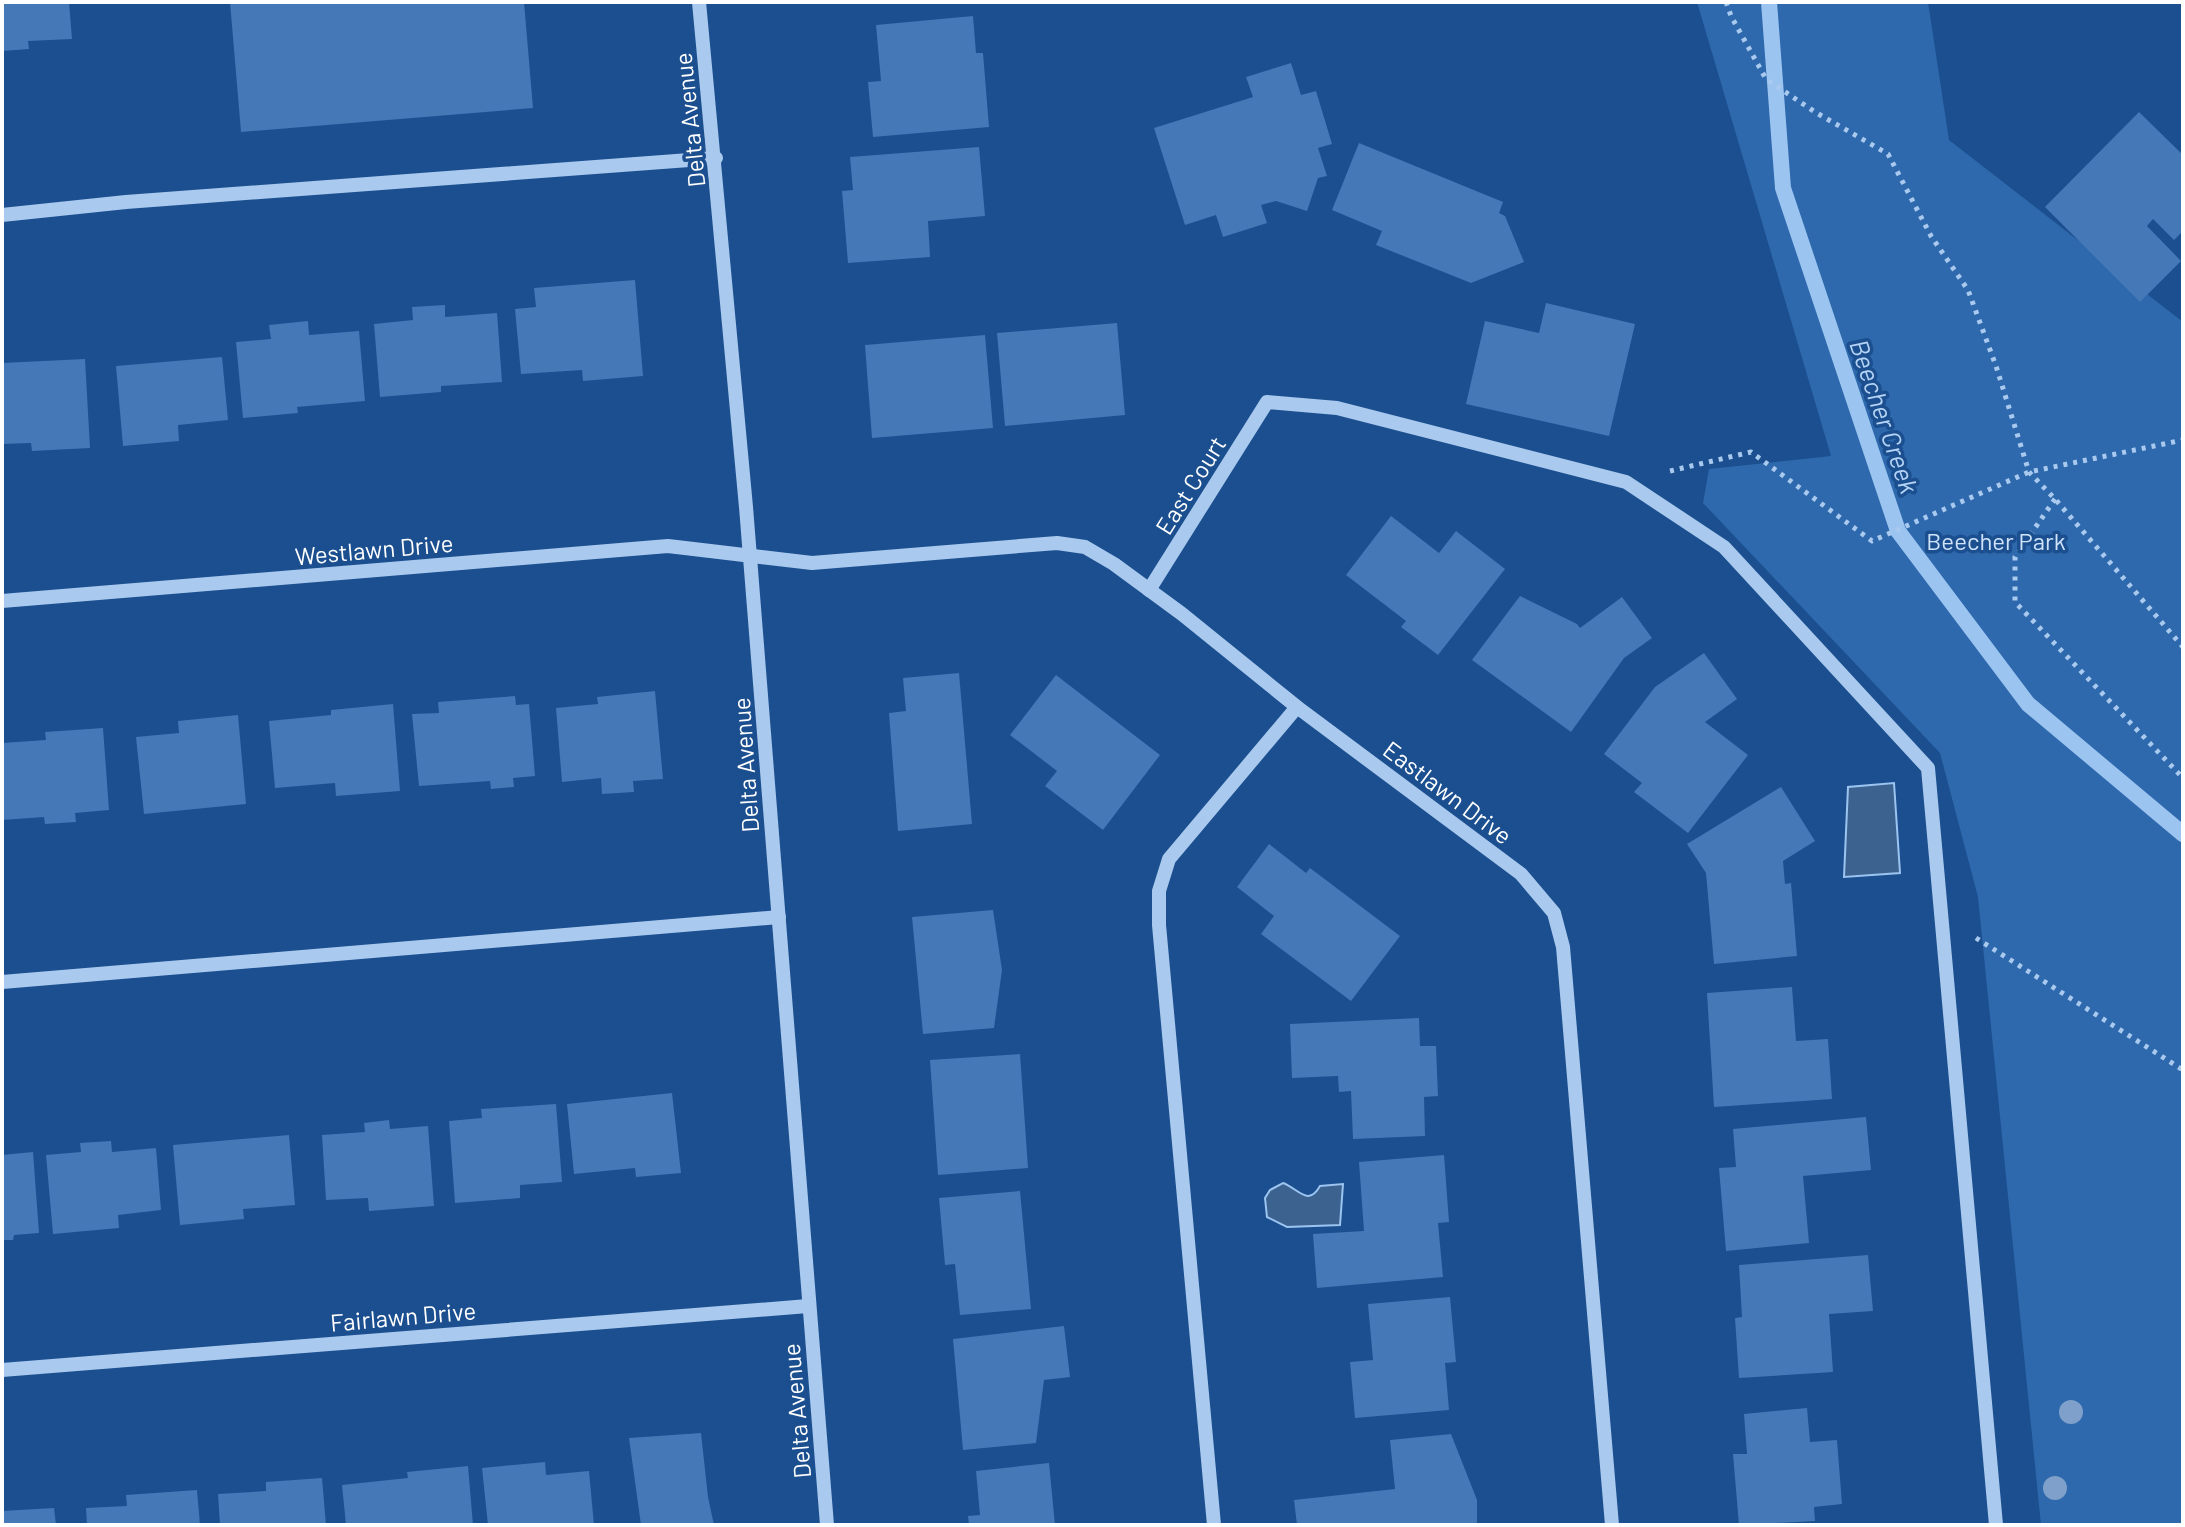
<svg xmlns="http://www.w3.org/2000/svg" width="2185" height="1527" font-family="Barlow,sans-serif">
<style>
.green{fill:#2e69ad}
.water{fill:#3c6290;stroke:#9cc4f0;stroke-width:2}
.lines{fill:none;stroke-linecap:round;stroke-linejoin:round}
.stream{stroke:#9cc4f0;stroke-width:16}
.building{fill:#4478b7}
.path{stroke:#a9c9ee;stroke-width:5;stroke-dasharray:4 6;stroke-linecap:butt}
.minor{stroke:#a9c9ee;stroke-width:14}
.tree{fill:#7ea0ca}
.labels{text-anchor:middle;dominant-baseline:central;stroke-width:7;stroke-linejoin:round;paint-order:stroke}
.street-label{font-size:24px;fill:#fff;stroke:#1b4f8f}
.park-label{font-size:24px;fill:#cfe3fa;stroke:#1b4f8f}
.water-label{font-size:26px;font-style:italic;fill:#b5d3f5;stroke:#1b4f8f}
</style>
<rect width="100%" height="100%" fill="#1b4f8f"/>
<!-- green -->
<path class="green" d="M 1697,2 L 1928,2 L 1949,140 L 2183,322 L 2183,1525 L 2041,1525 L 1978,897 L 1940,753 L 1703,503 L 1709,469 L 1831,456 Z"/>
<!-- water -->
<g class="water">
<path d="M 1894,783 L 1900,873 L 1844,877 L 1848,787 Z"/>
<path d="M 1283,1183 C 1299,1189 1308,1207 1320,1186 L 1343,1184 L 1340,1225 L 1287,1227 L 1267,1217 L 1265,1198 L 1270,1190 Z"/>
</g>
<g class="lines">
<!-- stream -->
<path class="stream" d="M 1769,2 L 1783,188 L 1898,531 L 2028,704 L 2183,834"/>
</g>
<!-- building -->
<g class="building">
<path d="M 2,2 L 69,2 L 72,39 L 28,41 L 29,49 L 2,51 Z"/>
<path d="M 230,2 L 524,2 L 533,108 L 241,132 Z"/>
<path d="M 973,16 L 976,53 L 983,53 L 989,127 L 873,137 L 868,82 L 881,81 L 876,25 Z"/>
<path d="M 1291,63 L 1301,95 L 1316,91 L 1332,144 L 1318,148 L 1327,176 L 1318,178 L 1307,211 L 1276,201 L 1261,205 L 1267,223 L 1223,237 L 1216,215 L 1185,225 L 1154,128 L 1253,97 L 1246,77 Z"/>
<path d="M 2139,112 L 2183,155 L 2183,231 L 2174,240 L 2153,219 L 2147,226 L 2181,261 L 2140,302 L 2045,207 Z"/>
<path d="M 1359,143 L 1503,202 L 1499,213 L 1505,216 L 1524,262 L 1471,283 L 1376,245 L 1382,231 L 1332,210 Z"/>
<path d="M 979,147 L 985,216 L 928,221 L 930,257 L 848,263 L 842,191 L 853,190 L 850,157 Z"/>
<path d="M 635,280 L 643,376 L 583,381 L 582,370 L 521,374 L 515,309 L 536,307 L 534,288 Z"/>
<path d="M 1546,303 L 1635,324 L 1609,436 L 1466,404 L 1485,321 L 1539,333 Z"/>
<path d="M 445,305 L 445,317 L 497,313 L 502,382 L 441,386 L 441,392 L 380,397 L 374,324 L 413,320 L 412,307 Z"/>
<path d="M 308,321 L 309,335 L 359,331 L 365,401 L 297,407 L 298,413 L 243,418 L 236,342 L 271,339 L 269,325 Z"/>
<path d="M 1117,323 L 1125,415 L 1005,426 L 997,333 Z"/>
<path d="M 985,335 L 993,428 L 872,438 L 865,345 Z"/>
<path d="M 222,357 L 228,420 L 178,425 L 179,441 L 123,446 L 116,366 Z"/>
<path d="M 85,359 L 90,448 L 32,451 L 31,443 L 2,444 L 2,363 Z"/>
<path d="M 1391,516 L 1439,553 L 1456,531 L 1505,569 L 1438,655 L 1401,627 L 1406,621 L 1346,575 Z"/>
<path d="M 1520,596 L 1577,624 L 1580,628 L 1622,597 L 1652,638 L 1624,658 L 1571,732 L 1472,660 Z"/>
<path d="M 1704,653 L 1737,699 L 1705,722 L 1748,755 L 1688,833 L 1634,792 L 1642,783 L 1604,754 L 1655,687 Z"/>
<path d="M 959,673 L 972,824 L 898,831 L 889,713 L 906,711 L 903,678 Z"/>
<path d="M 1056,675 L 1160,755 L 1103,830 L 1045,786 L 1057,771 L 1010,735 Z"/>
<path d="M 655,691 L 663,779 L 633,781 L 634,792 L 602,794 L 601,778 L 562,782 L 556,708 L 598,704 L 597,697 Z"/>
<path d="M 515,696 L 516,705 L 529,704 L 535,776 L 513,778 L 514,787 L 491,789 L 490,781 L 419,786 L 412,714 L 439,713 L 438,702 Z"/>
<path d="M 393,704 L 400,791 L 336,796 L 335,783 L 275,788 L 269,721 L 331,715 L 331,710 Z"/>
<path d="M 238,715 L 246,804 L 144,814 L 136,737 L 179,733 L 178,721 Z"/>
<path d="M 103,728 L 109,810 L 75,813 L 76,822 L 45,824 L 44,817 L 2,820 L 2,743 L 46,740 L 45,732 Z"/>
<path d="M 1781,787 L 1815,841 L 1783,861 L 1785,884 L 1791,883 L 1797,956 L 1714,964 L 1706,873 L 1687,844 Z"/>
<path d="M 1269,844 L 1306,873 L 1310,868 L 1400,936 L 1351,1001 L 1261,934 L 1274,916 L 1237,887 Z"/>
<path d="M 993,910 L 1002,970 L 994,1028 L 923,1034 L 912,917 Z"/>
<path d="M 1792,987 L 1796,1041 L 1828,1039 L 1832,1099 L 1714,1107 L 1707,993 Z"/>
<path d="M 1419,1018 L 1420,1046 L 1436,1046 L 1438,1096 L 1424,1097 L 1425,1136 L 1353,1139 L 1351,1091 L 1339,1092 L 1338,1076 L 1292,1078 L 1290,1024 Z"/>
<path d="M 1020,1054 L 1028,1168 L 938,1175 L 930,1060 Z"/>
<path d="M 672,1093 L 681,1173 L 636,1177 L 635,1168 L 574,1174 L 567,1104 Z"/>
<path d="M 556,1104 L 562,1182 L 520,1185 L 520,1198 L 455,1203 L 449,1121 L 482,1118 L 481,1109 Z"/>
<path d="M 1866,1117 L 1871,1170 L 1803,1176 L 1809,1243 L 1726,1251 L 1719,1168 L 1736,1167 L 1733,1129 Z"/>
<path d="M 389,1120 L 390,1129 L 428,1126 L 434,1206 L 369,1211 L 368,1198 L 326,1200 L 322,1135 L 365,1132 L 364,1123 Z"/>
<path d="M 289,1135 L 295,1205 L 243,1209 L 244,1219 L 180,1225 L 173,1145 Z"/>
<path d="M 111,1141 L 112,1152 L 156,1148 L 161,1210 L 118,1215 L 119,1228 L 53,1234 L 46,1155 L 81,1152 L 80,1143 Z"/>
<path d="M 33,1152 L 39,1233 L 14,1235 L 13,1240 L 2,1240 L 2,1155 Z"/>
<path d="M 1444,1155 L 1449,1222 L 1438,1223 L 1443,1277 L 1317,1288 L 1313,1234 L 1364,1231 L 1359,1162 Z"/>
<path d="M 1020,1191 L 1031,1309 L 960,1315 L 955,1264 L 945,1265 L 939,1198 Z"/>
<path d="M 1868,1255 L 1873,1311 L 1829,1314 L 1833,1372 L 1739,1378 L 1735,1318 L 1742,1317 L 1739,1265 Z"/>
<path d="M 1450,1297 L 1456,1362 L 1445,1363 L 1449,1410 L 1355,1418 L 1350,1362 L 1373,1360 L 1368,1304 Z"/>
<path d="M 1064,1326 L 1070,1377 L 1044,1380 L 1036,1443 L 963,1450 L 953,1339 Z"/>
<path d="M 1807,1408 L 1810,1442 L 1837,1440 L 1842,1504 L 1814,1507 L 1815,1521 L 1739,1525 L 1733,1454 L 1747,1454 L 1744,1414 Z"/>
<path d="M 701,1433 L 708,1497 L 714,1525 L 641,1525 L 629,1438 Z"/>
<path d="M 1451,1434 L 1477,1500 L 1477,1525 L 1297,1525 L 1294,1500 L 1395,1489 L 1390,1440 Z"/>
<path d="M 545,1462 L 546,1475 L 589,1471 L 594,1525 L 488,1525 L 482,1468 Z"/>
<path d="M 1049,1463 L 1055,1525 L 969,1525 L 968,1516 L 980,1515 L 976,1471 Z"/>
<path d="M 468,1466 L 473,1525 L 346,1525 L 342,1485 L 408,1478 L 407,1472 Z"/>
<path d="M 322,1478 L 326,1525 L 220,1525 L 218,1494 L 266,1491 L 266,1482 Z"/>
<path d="M 197,1490 L 200,1525 L 87,1525 L 86,1508 L 127,1506 L 126,1495 Z"/>
<path d="M 54,1508 L 56,1525 L 2,1525 L 2,1511 Z"/>
</g>
<g class="lines">
<!-- path -->
<g class="path">
<path d="M 1726,2 L 1731,16 L 1766,79 L 1815,112 L 1888,154 L 1931,236 L 1968,290 L 1996,366 L 2029,472 L 2055,499 L 2183,647"/>
<path d="M 1670,471 L 1751,452 L 1872,541 L 2029,472 L 2183,440"/>
<path d="M 2055,499 L 2015,557 L 2015,602 L 2183,778"/>
<path d="M 1976,938 L 2183,1070"/>
</g>
<!-- minor -->
<g class="minor">
<path d="M 699,2 L 746,507 L 827,1525"/>
<path d="M 2,215 L 126,202 L 716,158"/>
<path d="M 1149,590 L 1267,402 L 1337,408 L 1626,482 L 1724,547 L 1928,768 L 1996,1525"/>
<path d="M 2,601 L 668,546 L 812,563 L 1057,543 L 1085,547 L 1114,564 L 1182,614 L 1297,707 L 1521,874 L 1554,913 L 1563,947 L 1612,1525"/>
<path d="M 2,982 L 779,917"/>
<path d="M 2,1370 L 808,1306"/>
<path d="M 1214,1525 L 1159,925 L 1159,891 L 1169,859 L 1297,707"/>
</g>
</g>
<!-- trees -->
<g class="tree">
<circle cx="2071" cy="1412" r="12"/>
<circle cx="2055" cy="1488" r="12"/>
</g>
<g class="labels">
<!-- street labels -->
<g class="street-label">
<text transform="translate(689 120) rotate(-96)">Delta Avenue</text>
<text transform="translate(1190 485) rotate(-58)">East Court</text>
<text transform="translate(374 549) rotate(-5)">Westlawn Drive</text>
<text transform="translate(745 765) rotate(-94)">Delta Avenue</text>
<text transform="translate(1448 792) rotate(37)">Eastlawn Drive</text>
<text transform="translate(403 1316) rotate(-5)">Fairlawn Drive</text>
<text transform="translate(796 1411) rotate(-95)">Delta Avenue</text>
</g>
<!-- park labels -->
<g class="park-label">
<text x="1996" y="540">Beecher Park</text>
</g>
<!-- water labels -->
<g class="water-label">
<text transform="translate(1885 416) rotate(71)">Beecher Creek</text>
</g>
</g>
<!-- border -->
<rect width="2185" height="1527" fill="none" stroke="#ffffff" stroke-width="8"/>
</svg>
